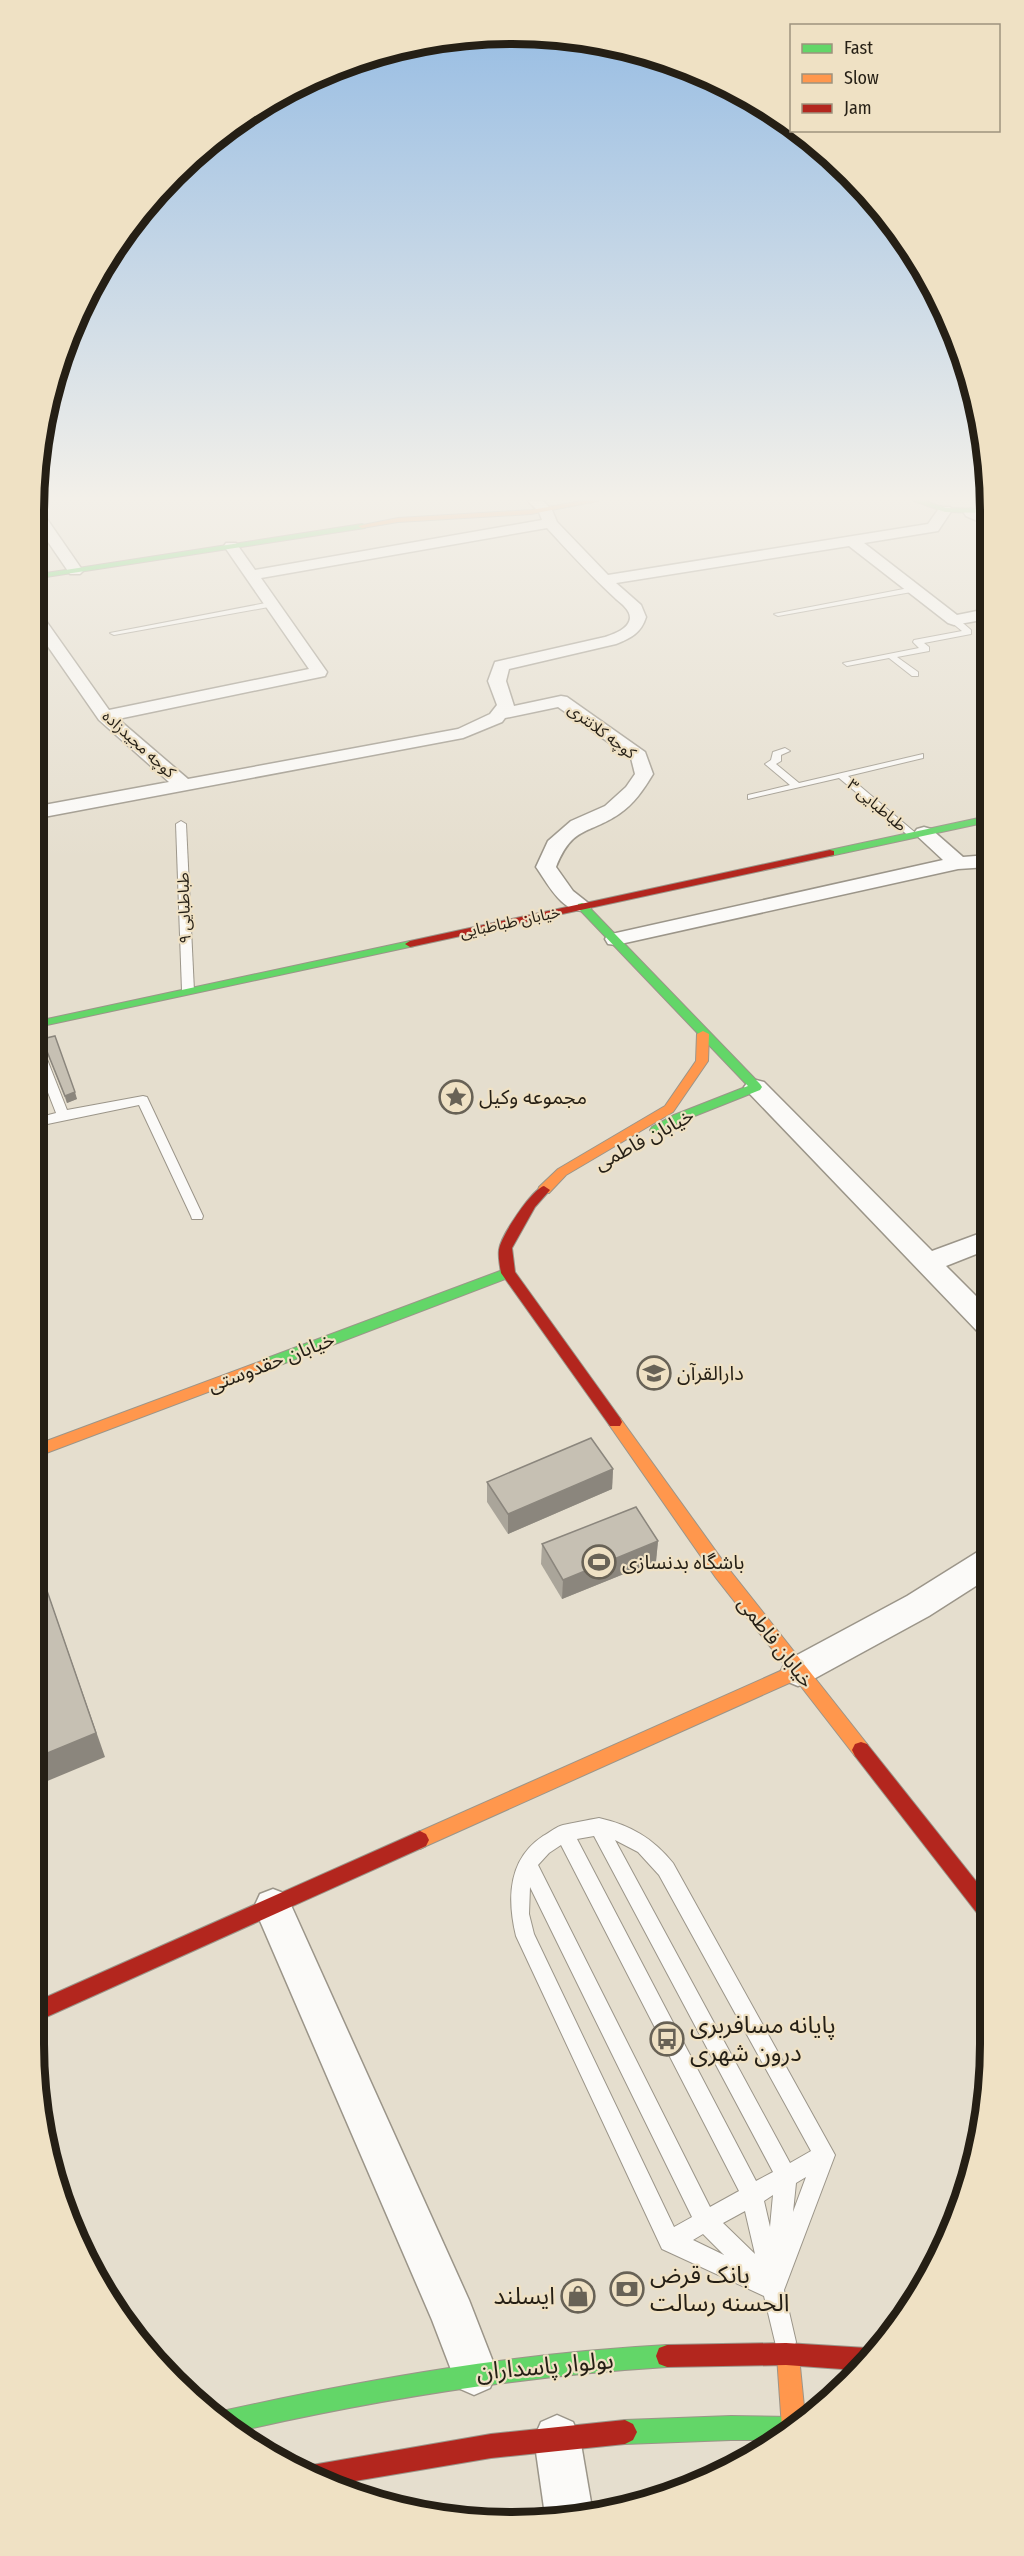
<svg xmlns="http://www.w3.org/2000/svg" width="1024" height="2556" font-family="'Fira Sans Condensed','Noto Sans Arabic',sans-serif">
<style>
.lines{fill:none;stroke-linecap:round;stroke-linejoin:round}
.lane-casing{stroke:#9b9589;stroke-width:2}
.street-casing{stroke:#9b9589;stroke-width:3}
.fast-casing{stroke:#9b9589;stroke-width:2}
.slow-casing{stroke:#9b9589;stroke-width:2}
.jam-casing{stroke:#9b9589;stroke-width:2}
.lane{fill:#fbfaf8;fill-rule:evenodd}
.street{fill:#fbfaf8;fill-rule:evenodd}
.fast{fill:#63d668;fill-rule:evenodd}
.slow{fill:#ff974d;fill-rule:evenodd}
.jam{fill:#b3261e;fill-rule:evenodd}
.wall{fill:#aaa59a}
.shaded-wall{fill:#8b867d}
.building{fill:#c6c0b3;stroke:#8b867d;stroke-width:1.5}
.labels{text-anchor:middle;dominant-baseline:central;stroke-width:4.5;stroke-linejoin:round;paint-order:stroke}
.far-street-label{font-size:16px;fill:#251f15;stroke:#efe1c4}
.poi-label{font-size:20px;fill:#251f15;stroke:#efe1c4;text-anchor:start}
.street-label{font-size:20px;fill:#251f15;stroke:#efe1c4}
.near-poi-label{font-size:24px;fill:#251f15;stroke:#efe1c4;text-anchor:start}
.near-street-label{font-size:24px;fill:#251f15;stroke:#efe1c4}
.rim{fill:none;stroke:#251f15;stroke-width:8}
</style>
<rect width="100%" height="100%" fill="#e5dece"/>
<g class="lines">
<!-- lane casing -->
<g class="lane-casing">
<g id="lane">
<path d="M 914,587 L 918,589 L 917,591 L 778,616 L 774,614 Z"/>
<path d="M 271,602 L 275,604 L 274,606 L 114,635 L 110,633 Z"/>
<path d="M 951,618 L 957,618 L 971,630 L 971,634 L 924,643 L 929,647 L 929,651 L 897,657 L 918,672 L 918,676 L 912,676 L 889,658 L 847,666 L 843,663 L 919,648 L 913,642 L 914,640 L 962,631 L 951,622 Z"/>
<path d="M 785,748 L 790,751 L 781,755 L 781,761 L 776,764 L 799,783 L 923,754 L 923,758 L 848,776 L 918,835 L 910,837 L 839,778 L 748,799 L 748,795 L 790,785 L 765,764 L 771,760 L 773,752 Z"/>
<path d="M 181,821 L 186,824 L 194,991 L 188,994 L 182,991 L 176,824 Z"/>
<path d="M 33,1036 L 39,1039 L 67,1110 L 143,1096 L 147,1097 L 203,1216 L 202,1219 L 192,1219 L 191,1216 L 139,1105 L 33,1127 L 33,1119 L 56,1113 L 33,1054 Z"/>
<path d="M 599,1818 C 630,1825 653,1838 673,1863 L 835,2155 L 784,2290 L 796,2342 L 793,2350 L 785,2353 L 777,2350 L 764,2296 L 662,2249 L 516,1936 C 507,1899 508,1859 543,1836 C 549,1833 557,1826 563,1825 C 574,1823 587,1820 599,1818 ZM 594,1836 L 773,2172 L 756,2181 L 577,1839 ZM 615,1840 L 638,1852 L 659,1875 L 811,2151 L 790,2163 ZM 561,1845 L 739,2191 L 710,2207 L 538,1865 L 549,1853 ZM 530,1887 L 692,2217 L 674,2227 L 534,1934 L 529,1914 ZM 806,2177 L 793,2212 L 796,2183 ZM 773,2195 L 770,2227 L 764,2201 ZM 745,2211 L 755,2254 L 723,2223 ZM 703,2234 L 724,2255 L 693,2240 Z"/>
</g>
</g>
<!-- street casing -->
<g class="street-casing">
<g id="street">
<path d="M 528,501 L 543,501 L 552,510 L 557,522 L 608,575 L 928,524 L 940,507 L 950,507 L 952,510 L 938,531 L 864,543 L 957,615 L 987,609 L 987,619 L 954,625 L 948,623 L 849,546 L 616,583 L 641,605 L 646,617 C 641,633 631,638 616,644 L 509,669 L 506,681 L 514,706 L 561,696 L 567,697 L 645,752 L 653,774 C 644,789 634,804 619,814 C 588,835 573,825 556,867 L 573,891 L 592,906 L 589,910 C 564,917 548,884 536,867 L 548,841 L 571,821 L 605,806 L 626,787 L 635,774 L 631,758 L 558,707 L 505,718 L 502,722 L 463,738 L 33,819 L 33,807 L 169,782 L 99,720 L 33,625 L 33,609 L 39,611 L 109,710 L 309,669 L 224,546 L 226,543 L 236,543 L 255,570 L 542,520 L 539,512 ZM 547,528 C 569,552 592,577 616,599 C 622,604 630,610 630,618 C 629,629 614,634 605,637 L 495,662 L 488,681 L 497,705 L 490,714 L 458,729 L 188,779 L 118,719 L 325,676 L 327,672 L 261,578 Z"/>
<path d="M 34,505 L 38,506 L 83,571 L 80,574 L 70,574 L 33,520 Z"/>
<path d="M 971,509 L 987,515 L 987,525 L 966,516 L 964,513 L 966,510 Z"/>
<path d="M 924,827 L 931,829 L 963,857 L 988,855 L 988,867 L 958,869 L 616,945 L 608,944 L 605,939 L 608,934 L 616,933 L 943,860 L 914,833 L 917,829 Z"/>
<path d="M 756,1080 L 764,1082 L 932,1251 L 989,1230 L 989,1249 L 946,1266 L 989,1309 L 989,1336 L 979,1333 L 748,1092 L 744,1087 L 748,1082 Z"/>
<path d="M 990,1547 L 990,1577 L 929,1616 L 810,1681 L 798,1686 L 786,1681 L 781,1671 L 786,1661 L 907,1596 L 979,1551 Z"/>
<path d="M 273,1889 L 286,1894 L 469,2300 L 497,2372 L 490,2388 L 474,2395 L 458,2388 L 432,2320 L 254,1907 L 260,1894 Z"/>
<path d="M 557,2415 L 573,2422 L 580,2438 L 593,2514 L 545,2515 L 534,2438 L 541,2422 Z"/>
</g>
</g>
<!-- fast casing -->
<g class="fast-casing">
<g id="fast">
<path d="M 914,501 L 925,501 L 946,508 L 987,509 L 987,513 L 945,512 Z"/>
<path d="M 362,524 L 366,526 L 365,528 L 33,579 L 33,575 Z"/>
<path d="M 988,816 L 988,822 L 830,856 L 825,853 L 830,850 Z"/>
<path d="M 582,903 L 586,904 L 760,1084 L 762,1087 L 760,1090 L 682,1121 L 660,1133 L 652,1133 L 650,1130 L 652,1127 L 674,1115 L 748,1086 L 578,908 L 578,904 Z"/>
<path d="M 410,941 L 414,942 L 414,946 L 33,1028 L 33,1022 Z"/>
<path d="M 508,1268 L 513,1270 L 515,1273 L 513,1276 L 272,1368 L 262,1368 L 260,1364 L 262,1360 Z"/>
<path d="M 667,2345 L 675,2348 L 678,2356 L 675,2364 L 667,2367 C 522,2376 380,2399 239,2431 L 219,2414 L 227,2410 C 373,2378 518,2353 667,2345 Z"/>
<path d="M 731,2416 L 792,2417 L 800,2421 L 780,2440 L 731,2440 L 625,2444 L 617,2440 L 613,2432 L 617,2424 L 625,2420 Z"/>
</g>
</g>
<!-- slow casing -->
<g class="slow-casing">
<g id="slow">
<path d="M 582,501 L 598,501 L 531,514 L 398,522 L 362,528 L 358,526 L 398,518 L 531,510 Z"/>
<path d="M 703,1031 L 709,1034 L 708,1061 L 673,1112 L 566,1175 L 549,1193 L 539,1193 L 538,1190 L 539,1187 L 558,1169 L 665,1106 L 696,1061 L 697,1034 Z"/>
<path d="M 267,1359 L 272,1360 L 274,1364 L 272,1368 L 33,1458 L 33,1446 Z"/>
<path d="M 615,1416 L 620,1418 L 728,1568 L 867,1744 L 870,1750 L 867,1756 L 861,1758 L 855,1756 L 796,1680 L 426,1846 L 420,1849 L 414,1846 L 411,1840 L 414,1834 L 787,1668 L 716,1578 L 610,1426 L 608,1422 L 610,1418 Z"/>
<path d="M 788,2345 L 796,2348 L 799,2356 L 805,2417 L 785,2435 L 782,2428 L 777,2356 L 780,2348 Z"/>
</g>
</g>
<!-- jam casing -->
<g class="jam-casing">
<g id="jam">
<path d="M 830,850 L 834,851 L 834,855 L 410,947 L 405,944 L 410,941 Z"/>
<path d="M 544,1186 L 550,1190 L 535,1207 L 512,1248 L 515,1272 L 620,1418 L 622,1422 L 620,1426 L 610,1426 L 501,1273 C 500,1266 498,1257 499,1250 C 500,1237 532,1189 544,1186 Z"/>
<path d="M 861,1742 L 867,1744 L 991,1900 L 991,1924 L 984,1922 L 855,1756 L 852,1750 L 855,1744 Z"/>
<path d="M 420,1831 L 426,1834 L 429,1840 L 426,1846 L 33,2023 L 33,2003 Z"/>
<path d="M 786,2343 L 867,2348 L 875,2351 L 856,2370 L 786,2365 L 667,2367 L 659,2364 L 656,2356 L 659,2348 L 667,2345 Z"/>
<path d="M 625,2420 L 633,2424 L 637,2432 L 633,2440 L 625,2444 L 491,2458 L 331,2485 L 302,2472 L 304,2469 L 312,2465 L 491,2434 Z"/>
</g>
</g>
<!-- lane -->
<use href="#lane" class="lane"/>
<!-- street -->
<use href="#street" class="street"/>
<!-- fast -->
<use href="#fast" class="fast"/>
<!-- slow -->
<use href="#slow" class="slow"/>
<!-- jam -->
<use href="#jam" class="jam"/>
</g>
<!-- wall -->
<g class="wall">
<path d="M 42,1039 L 77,1099 L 67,1103 L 44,1045 Z"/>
<path d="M 613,1469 L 612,1489 L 508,1534 L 487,1502 L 487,1482 Z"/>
<path d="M 658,1541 L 656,1561 L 562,1599 L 541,1564 L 542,1544 Z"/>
</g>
<!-- shaded-wall -->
<g class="shaded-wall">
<path d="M 75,1092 L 77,1099 L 67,1103 L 65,1096 Z"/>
<path d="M 613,1469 L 612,1489 L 508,1534 L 508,1514 Z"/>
<path d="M 658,1541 L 656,1561 L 562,1599 L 563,1580 Z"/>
<path d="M 43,1579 L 105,1757 L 33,1787 L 33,1759 Z"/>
</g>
<!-- building -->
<g class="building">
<path d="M 55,1036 L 75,1092 L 65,1096 L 42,1039 Z"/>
<path d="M 591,1438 L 613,1469 L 508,1514 L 487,1482 Z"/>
<path d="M 636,1507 L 658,1541 L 563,1580 L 542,1544 Z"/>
<path d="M 33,1553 L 34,1553 L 96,1733 L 33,1759 Z"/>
</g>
<!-- sky -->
<linearGradient id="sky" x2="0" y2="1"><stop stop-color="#94bbe3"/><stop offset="0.58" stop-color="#f3f0e9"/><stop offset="1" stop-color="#f3f0e9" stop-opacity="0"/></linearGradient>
<rect width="1024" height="859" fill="url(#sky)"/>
<!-- icons -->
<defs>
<g id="sight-ring" transform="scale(1.725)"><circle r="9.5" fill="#efe1c4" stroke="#686256" stroke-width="1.5"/><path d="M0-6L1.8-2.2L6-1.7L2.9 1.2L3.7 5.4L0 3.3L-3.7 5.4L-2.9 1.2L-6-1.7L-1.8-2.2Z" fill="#686256"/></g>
<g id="school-ring" transform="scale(1.725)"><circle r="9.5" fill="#efe1c4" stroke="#686256" stroke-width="1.5"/><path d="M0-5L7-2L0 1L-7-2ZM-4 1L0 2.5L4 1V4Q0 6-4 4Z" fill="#686256"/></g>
<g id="stadium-ring" transform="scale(1.725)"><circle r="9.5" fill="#efe1c4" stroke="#686256" stroke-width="1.5"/><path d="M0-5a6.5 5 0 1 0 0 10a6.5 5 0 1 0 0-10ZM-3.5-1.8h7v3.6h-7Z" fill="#686256"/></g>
<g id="bus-ring" transform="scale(1.725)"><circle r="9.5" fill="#efe1c4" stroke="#686256" stroke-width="1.5"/><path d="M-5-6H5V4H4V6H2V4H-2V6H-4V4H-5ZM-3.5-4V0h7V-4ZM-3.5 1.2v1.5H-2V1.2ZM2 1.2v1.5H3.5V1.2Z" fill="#686256"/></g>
<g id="bank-ring" transform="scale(1.725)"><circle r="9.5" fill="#efe1c4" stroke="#686256" stroke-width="1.5"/><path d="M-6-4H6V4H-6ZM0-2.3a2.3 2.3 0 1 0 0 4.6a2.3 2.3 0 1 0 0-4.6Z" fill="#686256"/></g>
<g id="shop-ring" transform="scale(1.725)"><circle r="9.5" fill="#efe1c4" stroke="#686256" stroke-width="1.5"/><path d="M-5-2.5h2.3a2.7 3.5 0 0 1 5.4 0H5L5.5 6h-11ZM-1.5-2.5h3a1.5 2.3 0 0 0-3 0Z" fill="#686256"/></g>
</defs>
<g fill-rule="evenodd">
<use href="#sight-ring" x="456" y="1097"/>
<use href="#school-ring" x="654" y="1373"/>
<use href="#stadium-ring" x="599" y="1562"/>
<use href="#bus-ring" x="667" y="2039"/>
<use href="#bank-ring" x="627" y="2289"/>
<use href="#shop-ring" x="578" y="2296"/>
</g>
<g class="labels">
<!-- far-street labels -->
<g class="far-street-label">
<text transform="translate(602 731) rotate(37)">کوچه کلانتری</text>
<text transform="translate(139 744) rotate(42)">کوچه مجیدزاده</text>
<text transform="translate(877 805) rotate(40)">طباطبایی ۳</text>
<text transform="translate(184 908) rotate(-92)">طباطبایی ۹</text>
<text transform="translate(510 922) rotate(-12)">خیابان طباطبایی</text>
</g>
<!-- poi labels -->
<g class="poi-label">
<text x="479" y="1097">مجموعه وکیل</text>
<text x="677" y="1373">دارالقرآن</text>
<text x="622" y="1562">باشگاه بدنسازی</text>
</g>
<!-- street labels -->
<g class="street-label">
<text transform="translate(644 1139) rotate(-28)">خیابان فاطمی</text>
<text transform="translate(271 1362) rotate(-21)">خیابان حقدوستی</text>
<text transform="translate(776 1642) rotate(52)">خیابان فاطمی</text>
</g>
<!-- near-poi labels -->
<g class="near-poi-label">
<text x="690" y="2025">پایانه مسافربری<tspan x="690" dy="28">درون شهری</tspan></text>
<text x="650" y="2275">بانک قرض<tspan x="650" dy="28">الحسنه رسالت</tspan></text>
<text x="555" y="2296" text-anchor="end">ایسلند</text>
</g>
<!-- near-street labels -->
<g class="near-street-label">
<text transform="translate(545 2366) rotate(-5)">بولوار پاسداران</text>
</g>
</g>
<!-- crop -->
<path d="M0 0H1024V2556H0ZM512 44H512A468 468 0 0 1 980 512V2044A468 468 0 0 1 512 2512H512A468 468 0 0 1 44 2044V512A468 468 0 0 1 512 44Z" fill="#efe1c4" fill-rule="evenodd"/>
<path class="rim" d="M512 44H512A468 468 0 0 1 980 512V2044A468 468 0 0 1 512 2512H512A468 468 0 0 1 44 2044V512A468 468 0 0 1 512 44Z"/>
<!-- legend -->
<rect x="790" y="24" width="210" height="108" fill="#efe1c4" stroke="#9e937e" stroke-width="1.5"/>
<rect x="802" y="44" width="30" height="9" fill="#63d668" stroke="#9e937e" stroke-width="1.5"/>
<text x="844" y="54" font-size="18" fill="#251f15">Fast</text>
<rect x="802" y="74" width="30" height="9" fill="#ff974d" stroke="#9e937e" stroke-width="1.5"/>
<text x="844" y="84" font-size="18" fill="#251f15">Slow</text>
<rect x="802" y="104" width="30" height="9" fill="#b3261e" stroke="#9e937e" stroke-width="1.5"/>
<text x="844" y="114" font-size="18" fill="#251f15">Jam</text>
</svg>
